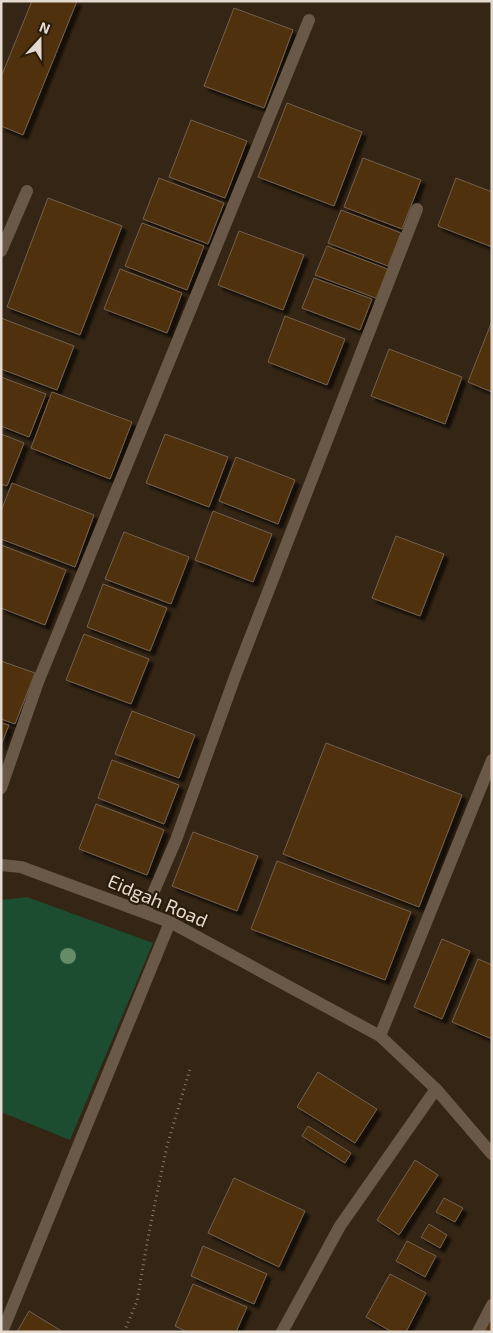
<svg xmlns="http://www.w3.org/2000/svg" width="493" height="1333" font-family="'Exo 2',sans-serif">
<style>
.green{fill:#1c4d31}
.building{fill:#4f300a;stroke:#736150;filter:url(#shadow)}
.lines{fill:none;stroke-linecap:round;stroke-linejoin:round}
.path{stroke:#86796c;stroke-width:3;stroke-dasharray:1 4;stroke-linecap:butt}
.minor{stroke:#6a5948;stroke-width:12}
.tree{fill:#638c67}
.labels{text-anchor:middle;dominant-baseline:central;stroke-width:4.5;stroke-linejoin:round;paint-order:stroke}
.street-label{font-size:19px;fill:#e4dad0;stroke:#2a1b0b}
</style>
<defs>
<filter id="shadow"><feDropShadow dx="4.5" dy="4.5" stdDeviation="1" flood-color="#0009"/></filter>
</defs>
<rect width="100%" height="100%" fill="#342515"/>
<!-- green -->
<path class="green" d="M 27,897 L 153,943 L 70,1140 L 1,1112 L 1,900 Z"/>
<!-- building -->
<g class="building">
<path d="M 32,1 L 77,1 L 23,135 L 1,126 L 1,77 Z"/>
<path d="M 234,8 L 293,30 L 264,108 L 204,86 Z"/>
<path d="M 287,103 L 362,132 L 334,206 L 258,177 Z"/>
<path d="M 191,120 L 247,141 L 225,198 L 169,177 Z"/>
<path d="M 363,158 L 421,180 L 402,229 L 344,207 Z"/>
<path d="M 159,178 L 224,203 L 208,244 L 143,219 Z"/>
<path d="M 456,178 L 492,192 L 492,247 L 438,226 Z"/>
<path d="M 48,198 L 122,226 L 80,335 L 7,307 Z"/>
<path d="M 341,210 L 401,233 L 388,266 L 328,243 Z"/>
<path d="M 142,223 L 204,246 L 187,290 L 125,266 Z"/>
<path d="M 239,231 L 304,255 L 283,310 L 218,285 Z"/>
<path d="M 327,246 L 390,270 L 378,299 L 315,275 Z"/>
<path d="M 120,269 L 182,293 L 167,333 L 104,309 Z"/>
<path d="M 314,278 L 372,299 L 360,330 L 302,308 Z"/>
<path d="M 285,316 L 345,339 L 327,385 L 268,362 Z"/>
<path d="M 1,318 L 74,346 L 57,390 L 1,369 Z"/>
<path d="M 492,321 L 492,392 L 468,382 Z"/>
<path d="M 389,349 L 462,377 L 445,424 L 371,396 Z"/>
<path d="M 1,377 L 46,394 L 29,437 L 1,426 Z"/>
<path d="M 52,392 L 132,422 L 110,479 L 31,448 Z"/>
<path d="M 1,434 L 24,443 L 7,486 L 1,484 Z"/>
<path d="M 165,434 L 228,457 L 209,507 L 146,483 Z"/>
<path d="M 236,457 L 295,480 L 278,524 L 219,501 Z"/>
<path d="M 12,483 L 94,515 L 75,567 L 1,539 L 1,511 Z"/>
<path d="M 213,511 L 272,534 L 253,582 L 195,560 Z"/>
<path d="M 124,532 L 189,557 L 171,604 L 105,579 Z"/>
<path d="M 396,536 L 444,554 L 420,616 L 372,598 Z"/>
<path d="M 1,545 L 66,570 L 45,625 L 1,608 Z"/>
<path d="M 103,584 L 167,608 L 150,651 L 87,627 Z"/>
<path d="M 84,634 L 149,659 L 131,704 L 66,680 Z"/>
<path d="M 1,661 L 35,673 L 15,724 L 1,719 Z"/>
<path d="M 132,711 L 195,735 L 179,778 L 115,754 Z"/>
<path d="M 1,723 L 9,725 L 1,745 Z"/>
<path d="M 326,743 L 462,795 L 419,907 L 283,854 Z"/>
<path d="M 112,760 L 179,785 L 164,824 L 98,798 Z"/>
<path d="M 96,804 L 164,830 L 147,875 L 79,849 Z"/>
<path d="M 193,832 L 258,856 L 237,911 L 172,886 Z"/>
<path d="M 277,861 L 411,912 L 385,980 L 251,929 Z"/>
<path d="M 442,939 L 470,951 L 442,1019 L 414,1007 Z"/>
<path d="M 478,959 L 492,965 L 492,1039 L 452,1022 Z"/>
<path d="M 318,1072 L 377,1109 L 355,1143 L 297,1107 Z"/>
<path d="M 308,1126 L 351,1153 L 345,1163 L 302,1136 Z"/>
<path d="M 415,1160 L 438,1175 L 399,1235 L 377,1220 Z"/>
<path d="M 234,1178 L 305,1211 L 279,1267 L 208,1233 Z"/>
<path d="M 444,1198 L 463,1208 L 455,1222 L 436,1212 Z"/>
<path d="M 429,1224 L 447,1235 L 440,1248 L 421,1237 Z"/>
<path d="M 407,1241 L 436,1256 L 425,1277 L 396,1261 Z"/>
<path d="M 203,1246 L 267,1274 L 254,1304 L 191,1276 Z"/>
<path d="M 390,1274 L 426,1293 L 406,1332 L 392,1332 L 366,1317 Z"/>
<path d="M 193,1284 L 247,1307 L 236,1332 L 187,1332 L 175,1326 Z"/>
<path d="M 29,1311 L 63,1332 L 17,1332 Z"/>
<path d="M 492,1314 L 492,1332 L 482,1332 Z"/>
</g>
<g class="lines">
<!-- path -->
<path class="path" d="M 124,1332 L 137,1301 L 149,1232 L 167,1146 L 190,1069"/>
<!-- minor -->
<g class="minor">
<path d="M 1,251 L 27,191"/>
<path d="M 1,788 L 38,682 L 309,20"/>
<path d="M 1,865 L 21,867 L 170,922 L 380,1036 L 436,1089 L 492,1154"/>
<path d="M 145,912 L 176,840 L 236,674 L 417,209"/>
<path d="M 380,1036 L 492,760"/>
<path d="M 2,1332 L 170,922"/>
<path d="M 282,1332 L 340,1226 L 436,1089"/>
<path d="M 478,1332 L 492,1305"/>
</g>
</g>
<!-- trees -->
<circle class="tree" cx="68" cy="956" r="8"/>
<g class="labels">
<!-- street labels -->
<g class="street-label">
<text transform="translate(158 900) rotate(23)">Eidgah Road</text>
</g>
</g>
<!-- border -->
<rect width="493" height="1333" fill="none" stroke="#e4dad0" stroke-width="5"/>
<!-- north arrow -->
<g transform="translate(40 40) rotate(21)" stroke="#2a1b0b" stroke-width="4" paint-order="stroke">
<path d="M0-4L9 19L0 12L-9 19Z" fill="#e4dad0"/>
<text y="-8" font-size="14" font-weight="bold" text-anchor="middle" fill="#e4dad0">N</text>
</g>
</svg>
